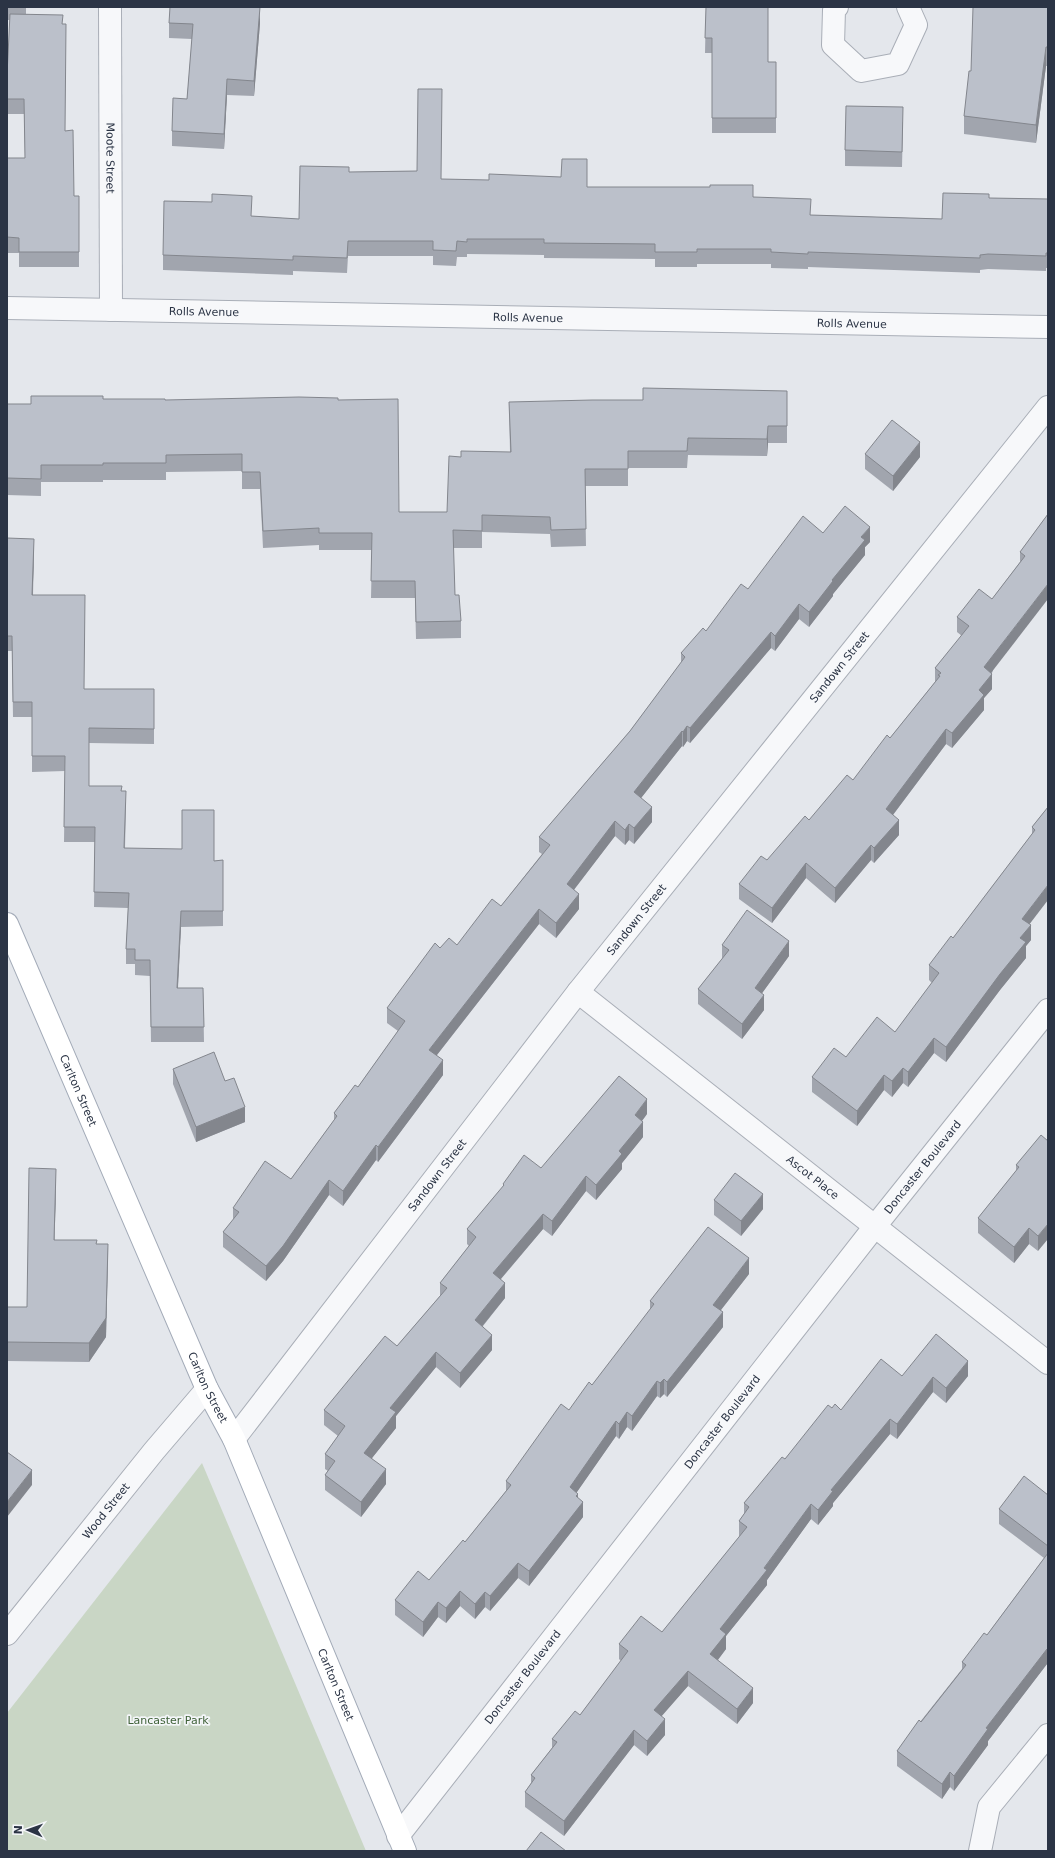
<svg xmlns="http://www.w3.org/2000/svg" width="1055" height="1858" font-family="'DejaVu Sans',sans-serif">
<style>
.green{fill:#c9d6c5}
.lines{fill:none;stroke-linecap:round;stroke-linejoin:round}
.minor-casing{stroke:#a9aeb7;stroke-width:24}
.major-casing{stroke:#a3abb8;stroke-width:24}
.minor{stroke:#f7f8fa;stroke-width:22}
.major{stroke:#fff;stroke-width:22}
.wall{fill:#a1a5ae}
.shaded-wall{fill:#83868d}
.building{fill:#bbc0ca;stroke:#83868d}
.labels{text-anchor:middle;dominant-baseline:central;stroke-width:3.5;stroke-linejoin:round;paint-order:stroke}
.street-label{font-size:11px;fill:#2b3445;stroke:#f4f6f9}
.park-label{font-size:11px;fill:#3f6138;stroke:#f4f6f9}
</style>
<rect width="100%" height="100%" fill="#e4e7ec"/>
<!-- green -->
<path class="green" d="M 202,1463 L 366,1851 L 7,1851 L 7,1713 Z"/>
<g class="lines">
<!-- minor casing -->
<g class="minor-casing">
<g id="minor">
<path id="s1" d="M 110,7 L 111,310"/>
<path d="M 837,7 L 834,10 L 833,45 L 861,71 L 898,64 L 916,25 L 908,7"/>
<path id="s2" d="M 7,308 L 1048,327"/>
<path id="s3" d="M 578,992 L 1048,1363"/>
<path id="s4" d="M 234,1439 L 578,992 L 1048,407"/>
<path id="s5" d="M 7,1634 L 154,1451 L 207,1389"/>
<path id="s6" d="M 398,1836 L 876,1225 L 1048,1010"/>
<path d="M 980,1851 L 989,1807 L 1048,1735"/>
</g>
</g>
<!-- major casing -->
<g class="major-casing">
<g id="major">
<path id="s7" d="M 7,924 L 207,1389 L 234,1439 L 405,1851"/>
</g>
</g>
<!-- minor -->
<use href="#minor" class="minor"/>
<!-- major -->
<use href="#major" class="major"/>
</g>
<!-- wall -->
<g class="wall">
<path d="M 7,7 L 26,7 L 26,14 L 63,24 L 65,131 L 74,196 L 79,196 L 79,267 L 19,267 L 19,253 L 7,253 L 7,158 L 25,158 L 24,114 L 7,114 L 7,75 L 10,20 L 7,20 Z"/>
<path d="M 250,7 L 260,23 L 254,96 L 227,95 L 224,149 L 172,146 L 172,131 L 187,99 L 192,39 L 169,38 L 169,23 Z"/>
<path d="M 706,7 L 768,62 L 776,62 L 776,133 L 712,133 L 712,53 L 705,53 Z"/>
<path d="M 1048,7 L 1048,66 L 1046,66 L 1036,143 L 964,134 L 964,116 L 971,71 Z"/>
<path d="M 903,122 L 902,167 L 845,166 L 845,150 Z"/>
<path d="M 417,171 L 441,179 L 753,197 L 811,215 L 942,219 L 989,198 L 1048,199 L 1048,268 L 1046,268 L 1046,271 L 988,269 L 980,270 L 980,273 L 808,267 L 808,269 L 771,268 L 771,264 L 697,264 L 697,267 L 655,267 L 655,259 L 544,258 L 544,255 L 467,254 L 467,257 L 457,257 L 456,266 L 433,265 L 433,256 L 348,256 L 347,273 L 293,271 L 293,275 L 163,270 L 163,255 L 252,216 L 299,219 L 349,172 Z"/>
<path d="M 103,399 L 165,400 L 338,400 L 399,512 L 447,512 L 461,457 L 510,452 L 509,402 L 787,408 L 787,443 L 768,443 L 767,456 L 688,455 L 687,468 L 628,468 L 628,486 L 585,486 L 586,546 L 551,547 L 550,534 L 482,532 L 482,548 L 453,548 L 455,595 L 461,621 L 461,638 L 416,639 L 415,598 L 371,598 L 372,550 L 319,550 L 319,545 L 263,548 L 260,489 L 242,489 L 242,471 L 166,472 L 166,480 L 103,480 L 103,482 L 41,482 L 41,496 L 7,495 L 7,404 L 31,404 Z"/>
<path d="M 865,454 L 920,457 L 893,491 L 865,469 Z"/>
<path d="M 1048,514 L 992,673 L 992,689 L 984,698 L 984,710 L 952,748 L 946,744 L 893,815 L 899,835 L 874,863 L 871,860 L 835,903 L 806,878 L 772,923 L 739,899 L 739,884 L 767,860 L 809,820 L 853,780 L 890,738 L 935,682 L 935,668 L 962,636 L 957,632 L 957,617 L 992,599 L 1020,562 L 1020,552 Z"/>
<path d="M 823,533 L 870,542 L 865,547 L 865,555 L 833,594 L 833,596 L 809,627 L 799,619 L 775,651 L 771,648 L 690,743 L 687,741 L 683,747 L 682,746 L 641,798 L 652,822 L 634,844 L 629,840 L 625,845 L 615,836 L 574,889 L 579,909 L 556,938 L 539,924 L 437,1055 L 443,1075 L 378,1162 L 376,1160 L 343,1206 L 329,1195 L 283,1261 L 266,1281 L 223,1247 L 223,1232 L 233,1220 L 233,1208 L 291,1179 L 334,1120 L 334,1113 L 358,1087 L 398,1031 L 387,1023 L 387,1008 L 440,948 L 457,945 L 501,906 L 542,854 L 539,852 L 539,837 L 630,731 L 681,663 L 681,653 L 706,631 L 748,589 Z"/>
<path d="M 7,538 L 34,554 L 33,595 L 84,689 L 154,689 L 154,744 L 89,743 L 89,786 L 122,791 L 126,806 L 125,848 L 214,861 L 223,860 L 223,926 L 181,927 L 178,988 L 203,988 L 204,1042 L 151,1042 L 150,976 L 135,975 L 135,964 L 126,964 L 126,949 L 128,908 L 94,907 L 95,842 L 64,842 L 65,771 L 32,772 L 32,717 L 13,717 L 12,651 L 7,651 Z"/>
<path d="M 1048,807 L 1029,924 L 1031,940 L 1026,946 L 1026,958 L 1000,990 L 946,1062 L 934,1053 L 908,1087 L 903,1083 L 892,1097 L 884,1090 L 857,1126 L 812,1092 L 812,1077 L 846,1057 L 895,1032 L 932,983 L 929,980 L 929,965 L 953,938 L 1032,834 L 1032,827 Z"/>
<path d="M 722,945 L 789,956 L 762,993 L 764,1010 L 742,1039 L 698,1004 L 698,989 L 722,959 Z"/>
<path d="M 173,1069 L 225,1081 L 245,1122 L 196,1142 L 173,1084 Z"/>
<path d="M 647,1114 L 642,1121 L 643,1137 L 622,1163 L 622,1169 L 596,1200 L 586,1191 L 552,1236 L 543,1229 L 501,1279 L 505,1298 L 483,1326 L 492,1350 L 460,1388 L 436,1367 L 396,1416 L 396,1428 L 372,1458 L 386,1484 L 361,1517 L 325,1490 L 325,1475 L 328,1471 L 325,1469 L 325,1454 L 338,1436 L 324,1425 L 324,1410 L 397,1346 L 440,1296 L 440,1283 L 469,1246 L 467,1244 L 467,1229 L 503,1187 L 503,1184 L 541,1168 Z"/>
<path d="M 1048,1141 L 1038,1251 L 1029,1244 L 1014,1263 L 978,1233 L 978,1218 L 1016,1171 L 1016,1165 Z"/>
<path d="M 56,1188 L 54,1240 L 97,1244 L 108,1263 L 106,1337 L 89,1362 L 7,1361 L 7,1307 L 27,1307 Z"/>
<path d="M 714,1200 L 763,1209 L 741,1236 L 714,1215 Z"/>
<path d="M 749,1274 L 721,1310 L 723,1327 L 667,1397 L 664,1394 L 660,1398 L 657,1396 L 632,1431 L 627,1427 L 619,1439 L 616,1436 L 576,1493 L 583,1517 L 529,1586 L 518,1578 L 490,1611 L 485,1607 L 475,1619 L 460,1606 L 446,1623 L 438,1617 L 423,1637 L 395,1615 L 395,1600 L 429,1580 L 465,1542 L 506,1491 L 506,1481 L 592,1385 L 650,1311 L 650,1301 Z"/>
<path d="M 902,1376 L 968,1376 L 946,1403 L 933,1392 L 897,1439 L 890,1434 L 833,1503 L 833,1506 L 818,1525 L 811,1519 L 767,1580 L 767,1585 L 726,1636 L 726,1649 L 718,1660 L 753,1703 L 737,1724 L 688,1686 L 661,1716 L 665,1735 L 647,1756 L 634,1745 L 564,1836 L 525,1807 L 525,1792 L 531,1783 L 531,1775 L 552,1748 L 552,1739 L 580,1715 L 621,1661 L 619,1659 L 619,1644 L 662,1632 L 740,1536 L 739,1536 L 739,1521 L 744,1514 L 744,1503 L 832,1408 L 841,1410 Z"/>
<path d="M 1048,1495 L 1048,1665 L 1047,1664 L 988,1741 L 988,1745 L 954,1791 L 950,1787 L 942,1799 L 897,1766 L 897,1751 L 962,1669 L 962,1662 L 987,1635 L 1044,1558 L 999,1524 L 999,1509 Z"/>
</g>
<!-- shaded-wall -->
<g class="shaded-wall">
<path d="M 260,7 L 260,23 L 254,96 L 254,81 Z"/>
<path d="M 1046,47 L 1046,66 L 1036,143 L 1036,125 Z"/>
<path d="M 227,79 L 227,95 L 224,149 L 224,134 Z"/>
<path d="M 768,426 L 768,443 L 767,456 L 767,439 Z"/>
<path d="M 920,442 L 920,457 L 893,491 L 893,476 Z"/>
<path d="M 870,527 L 870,542 L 865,547 L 865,555 L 833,594 L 833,596 L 809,627 L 809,612 L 832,580 L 861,537 Z"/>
<path d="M 34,539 L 34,554 L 32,610 L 32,595 Z"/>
<path d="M 1048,584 L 1048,599 L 984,682 L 984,667 Z"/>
<path d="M 799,604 L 799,619 L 775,651 L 775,636 Z"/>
<path d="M 771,632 L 771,648 L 690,743 L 690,728 Z"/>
<path d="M 992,674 L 992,689 L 984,698 L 984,710 L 952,748 L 952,733 L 979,690 Z"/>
<path d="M 687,726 L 687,741 L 683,747 L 683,732 Z"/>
<path d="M 946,729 L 946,744 L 886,824 L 886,809 Z"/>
<path d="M 682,731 L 682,746 L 634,807 L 634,792 Z"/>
<path d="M 652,807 L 652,822 L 634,844 L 634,828 Z"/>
<path d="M 899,820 L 899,835 L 874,863 L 874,848 Z"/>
<path d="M 615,821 L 615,836 L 567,899 L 567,884 Z"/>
<path d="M 629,824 L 629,840 L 625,845 L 625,830 Z"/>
<path d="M 871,845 L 871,860 L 835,903 L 835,888 Z"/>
<path d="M 806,863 L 806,878 L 772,923 L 772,908 Z"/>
<path d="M 1048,885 L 1048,900 L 1022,934 L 1022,919 Z"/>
<path d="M 579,894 L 579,909 L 556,938 L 556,923 Z"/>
<path d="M 539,909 L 539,924 L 429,1065 L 429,1050 Z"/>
<path d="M 181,911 L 181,927 L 177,1003 L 177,988 Z"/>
<path d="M 1031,925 L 1031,940 L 1026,946 L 1026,958 L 1000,990 L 946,1062 L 946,1047 L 1020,938 Z"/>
<path d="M 789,941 L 789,956 L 755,1003 L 755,988 Z"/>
<path d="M 764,995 L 764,1010 L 742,1039 L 742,1024 Z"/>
<path d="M 934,1038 L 934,1053 L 908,1087 L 908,1072 Z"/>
<path d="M 443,1060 L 443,1075 L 378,1162 L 378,1147 Z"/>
<path d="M 903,1068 L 903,1083 L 892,1097 L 892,1081 Z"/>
<path d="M 884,1075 L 884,1090 L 857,1126 L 857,1111 Z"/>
<path d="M 647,1099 L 647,1114 L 635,1130 L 635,1115 Z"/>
<path d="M 245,1107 L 245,1122 L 196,1142 L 196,1127 Z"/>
<path d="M 643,1122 L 643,1137 L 622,1163 L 622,1169 L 596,1200 L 596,1185 L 619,1151 Z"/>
<path d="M 376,1145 L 376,1160 L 343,1206 L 343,1191 Z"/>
<path d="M 56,1169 L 56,1188 L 54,1259 L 54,1240 Z"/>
<path d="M 586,1176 L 586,1191 L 552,1236 L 552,1221 Z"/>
<path d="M 329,1180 L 329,1195 L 283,1261 L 266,1281 L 266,1266 Z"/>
<path d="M 763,1194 L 763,1209 L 741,1236 L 741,1221 Z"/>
<path d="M 543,1214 L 543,1229 L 493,1288 L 493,1273 Z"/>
<path d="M 1048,1224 L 1048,1239 L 1038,1251 L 1038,1236 Z"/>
<path d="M 1029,1228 L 1029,1244 L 1014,1263 L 1014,1247 Z"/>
<path d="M 108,1244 L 106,1337 L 89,1362 L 89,1343 Z"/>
<path d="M 749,1258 L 749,1274 L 713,1320 L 713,1305 Z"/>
<path d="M 505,1283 L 505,1298 L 475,1335 L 475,1320 Z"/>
<path d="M 723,1312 L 723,1327 L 667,1397 L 667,1382 Z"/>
<path d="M 492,1335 L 492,1350 L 460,1388 L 460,1373 Z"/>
<path d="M 436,1352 L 436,1367 L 396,1416 L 396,1428 L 364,1468 L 364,1453 L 390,1408 Z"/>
<path d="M 968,1361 L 968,1376 L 946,1403 L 946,1388 Z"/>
<path d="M 933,1377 L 933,1392 L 897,1439 L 897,1424 Z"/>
<path d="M 664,1379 L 664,1394 L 660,1398 L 660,1383 Z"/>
<path d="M 657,1381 L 657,1396 L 632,1431 L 632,1416 Z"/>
<path d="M 627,1412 L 627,1427 L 619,1439 L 619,1424 Z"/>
<path d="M 890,1419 L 890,1434 L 833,1503 L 833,1506 L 818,1525 L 818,1510 L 831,1490 Z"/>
<path d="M 616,1421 L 616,1436 L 570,1502 L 570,1487 Z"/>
<path d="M 386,1469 L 386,1484 L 361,1517 L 361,1502 Z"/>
<path d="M 32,1470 L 32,1485 L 7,1517 L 7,1502 Z"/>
<path d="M 578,1494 L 578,1508 L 583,1502 L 583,1517 L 529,1586 L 529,1571 Z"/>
<path d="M 811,1504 L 811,1519 L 767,1580 L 767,1585 L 726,1636 L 726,1649 L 710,1670 L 710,1654 L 720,1629 Z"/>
<path d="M 518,1563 L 518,1578 L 490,1611 L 490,1596 Z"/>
<path d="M 460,1591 L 460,1606 L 446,1623 L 446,1608 Z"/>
<path d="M 485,1592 L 485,1607 L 475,1619 L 475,1604 Z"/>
<path d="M 438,1602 L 438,1617 L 423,1637 L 423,1622 Z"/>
<path d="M 1047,1649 L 1047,1664 L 988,1741 L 988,1745 L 954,1791 L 954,1776 L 986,1728 Z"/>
<path d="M 688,1671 L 688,1686 L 654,1725 L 654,1710 Z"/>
<path d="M 753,1688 L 753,1703 L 737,1724 L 737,1709 Z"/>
<path d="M 665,1719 L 665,1735 L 647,1756 L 647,1741 Z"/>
<path d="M 634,1730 L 634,1745 L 564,1836 L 564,1821 Z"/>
<path d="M 950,1772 L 950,1787 L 942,1799 L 942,1784 Z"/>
</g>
<!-- building -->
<g class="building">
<path d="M 170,7 L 260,7 L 254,81 L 227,79 L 224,134 L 172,131 L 173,98 L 187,99 L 193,24 L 169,23 Z"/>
<path d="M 706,7 L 768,7 L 768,62 L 776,62 L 776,118 L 712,118 L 712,38 L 705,38 Z"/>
<path d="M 973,7 L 1048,7 L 1048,47 L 1046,47 L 1036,125 L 964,116 L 969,71 L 971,71 Z"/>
<path d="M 10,14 L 63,15 L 62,24 L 66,24 L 65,131 L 73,130 L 74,196 L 79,196 L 79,252 L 19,252 L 19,238 L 7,237 L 7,158 L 25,158 L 24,99 L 7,99 L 7,75 Z"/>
<path d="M 418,89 L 442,89 L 441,179 L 489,180 L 489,174 L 561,177 L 562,159 L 587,159 L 587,187 L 710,187 L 710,185 L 753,185 L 753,197 L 811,199 L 810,215 L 942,219 L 943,193 L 989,194 L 989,198 L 1048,199 L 1048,253 L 1046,253 L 1046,256 L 988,254 L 980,255 L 980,258 L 808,252 L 808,254 L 771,252 L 771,249 L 697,249 L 697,252 L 655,252 L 655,244 L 544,243 L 544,239 L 467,239 L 467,242 L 457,241 L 456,251 L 433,250 L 433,241 L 348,241 L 347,258 L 293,256 L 293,260 L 163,255 L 164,201 L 212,202 L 212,194 L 252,196 L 251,216 L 299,219 L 300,166 L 349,167 L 349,172 L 417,171 Z"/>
<path d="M 846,106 L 903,107 L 902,152 L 845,150 Z"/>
<path d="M 643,388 L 787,391 L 787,426 L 768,426 L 767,439 L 688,438 L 687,451 L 628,451 L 628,469 L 585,469 L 586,529 L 551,530 L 550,517 L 482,515 L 482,531 L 453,530 L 455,595 L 459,595 L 461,621 L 416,622 L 415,581 L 371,581 L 372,533 L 319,533 L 319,528 L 263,531 L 260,472 L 242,472 L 242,454 L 166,455 L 166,463 L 103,463 L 103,465 L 41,465 L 41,479 L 7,478 L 7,404 L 31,404 L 31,396 L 103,396 L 103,399 L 165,399 L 165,400 L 299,397 L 338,398 L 338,400 L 398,399 L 399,512 L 447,512 L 449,456 L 461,457 L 461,451 L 511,452 L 509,402 L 592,400 L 643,400 Z"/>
<path d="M 892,420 L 920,442 L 893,476 L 865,454 Z"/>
<path d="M 845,506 L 870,527 L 861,537 L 865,540 L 832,580 L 833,581 L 809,612 L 799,604 L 775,636 L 771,632 L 690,728 L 687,726 L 683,732 L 682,731 L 634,792 L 652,807 L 634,828 L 629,824 L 625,830 L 615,821 L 567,884 L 579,894 L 556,923 L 539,909 L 429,1050 L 443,1060 L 378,1147 L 376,1145 L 343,1191 L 329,1180 L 283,1246 L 266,1266 L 223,1232 L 239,1212 L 233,1208 L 265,1161 L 291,1179 L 337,1116 L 334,1113 L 355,1085 L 358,1087 L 405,1021 L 387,1008 L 435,943 L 440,948 L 449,938 L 457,945 L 492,899 L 501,906 L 550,845 L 539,837 L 630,731 L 685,657 L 681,653 L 703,628 L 706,631 L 741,584 L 748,589 L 803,516 L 823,533 Z"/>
<path d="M 1048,514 L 1048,584 L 984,667 L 992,674 L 979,690 L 984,695 L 952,733 L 946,729 L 886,809 L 899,820 L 874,848 L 871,845 L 835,888 L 806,863 L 772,908 L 739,884 L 761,856 L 767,860 L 805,816 L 809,820 L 847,775 L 853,780 L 887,735 L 890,738 L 940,676 L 938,675 L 941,673 L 935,668 L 969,626 L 957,617 L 979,589 L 992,599 L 1025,556 L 1020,552 Z"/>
<path d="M 7,538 L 34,539 L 32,595 L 85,595 L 84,689 L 154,689 L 154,729 L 89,728 L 89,786 L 122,786 L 121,791 L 126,791 L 124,848 L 182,849 L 182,810 L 214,810 L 214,861 L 223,860 L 223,911 L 181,911 L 177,988 L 203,988 L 204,1027 L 151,1027 L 150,960 L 135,960 L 135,949 L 126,949 L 129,893 L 94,892 L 95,827 L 64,827 L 65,756 L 32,756 L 32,702 L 13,702 L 12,636 L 7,636 Z"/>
<path d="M 1048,807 L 1048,885 L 1022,919 L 1031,925 L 1020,938 L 1026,942 L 1000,974 L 946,1047 L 934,1038 L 908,1072 L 903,1068 L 892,1081 L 884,1075 L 857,1111 L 812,1077 L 834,1048 L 846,1057 L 877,1017 L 895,1032 L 939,973 L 929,965 L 951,936 L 953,938 L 1035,830 L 1032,827 Z"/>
<path d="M 747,910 L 789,941 L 755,988 L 764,995 L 742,1024 L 698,989 L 729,950 L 722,945 Z"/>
<path d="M 214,1052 L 225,1081 L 234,1078 L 245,1107 L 196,1127 L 173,1069 Z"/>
<path d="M 619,1076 L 647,1099 L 635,1115 L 643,1122 L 619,1151 L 622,1154 L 596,1185 L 586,1176 L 552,1221 L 543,1214 L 493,1273 L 505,1283 L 475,1320 L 492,1335 L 460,1373 L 436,1352 L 390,1408 L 396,1412 L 364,1453 L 386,1469 L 361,1502 L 325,1475 L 335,1461 L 325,1454 L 345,1426 L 324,1410 L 385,1336 L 397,1346 L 447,1288 L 440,1283 L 476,1237 L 467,1229 L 504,1185 L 503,1184 L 524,1155 L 541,1168 Z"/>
<path d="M 1041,1135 L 1048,1141 L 1048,1224 L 1038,1236 L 1029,1228 L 1014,1247 L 978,1218 L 1019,1167 L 1016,1165 Z"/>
<path d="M 29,1168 L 56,1169 L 54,1240 L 97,1240 L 96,1244 L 108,1244 L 106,1318 L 89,1343 L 7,1342 L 7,1307 L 27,1307 Z"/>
<path d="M 735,1173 L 763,1194 L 741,1221 L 714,1200 Z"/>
<path d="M 708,1227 L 749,1258 L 713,1305 L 723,1312 L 667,1382 L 664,1379 L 660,1383 L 657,1381 L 632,1416 L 627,1412 L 619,1424 L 616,1421 L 570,1487 L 578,1494 L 576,1496 L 583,1502 L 529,1571 L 518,1563 L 490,1596 L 485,1592 L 475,1604 L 460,1591 L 446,1608 L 438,1602 L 423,1622 L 395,1600 L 418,1571 L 429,1580 L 463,1540 L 465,1542 L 511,1485 L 506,1481 L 561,1404 L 569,1410 L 589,1382 L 592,1385 L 654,1304 L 650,1301 Z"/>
<path d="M 936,1334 L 968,1361 L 946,1388 L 933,1377 L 897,1424 L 890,1419 L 831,1490 L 833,1491 L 818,1510 L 811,1504 L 764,1568 L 767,1570 L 720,1629 L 726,1634 L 710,1654 L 753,1688 L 737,1709 L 688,1671 L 654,1710 L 665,1719 L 647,1741 L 634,1730 L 564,1821 L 525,1792 L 535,1778 L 531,1775 L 557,1742 L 552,1739 L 575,1711 L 580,1715 L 628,1651 L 619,1644 L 641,1616 L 662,1632 L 747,1527 L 739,1521 L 749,1507 L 744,1503 L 782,1457 L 785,1459 L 828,1405 L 832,1408 L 835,1404 L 841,1410 L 881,1359 L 902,1376 Z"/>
<path d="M 7,1452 L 32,1470 L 7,1502 Z"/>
<path d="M 1024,1476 L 1048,1495 L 1048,1546 L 999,1509 Z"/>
<path d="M 1048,1553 L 1048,1650 L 1047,1649 L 986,1728 L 988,1729 L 954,1776 L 950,1772 L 942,1784 L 897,1751 L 919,1720 L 921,1722 L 966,1665 L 962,1662 L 984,1633 L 987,1635 Z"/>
<path d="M 541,1832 L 566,1851 L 526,1851 Z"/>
</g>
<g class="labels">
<!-- street labels -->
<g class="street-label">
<text stroke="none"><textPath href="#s1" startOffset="151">Moote Street</textPath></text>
<text stroke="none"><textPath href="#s2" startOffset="197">Rolls Avenue</textPath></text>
<text stroke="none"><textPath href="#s2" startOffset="521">Rolls Avenue</textPath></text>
<text stroke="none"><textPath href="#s2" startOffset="845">Rolls Avenue</textPath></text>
<text stroke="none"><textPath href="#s4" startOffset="981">Sandown Street</textPath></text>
<text stroke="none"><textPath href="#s4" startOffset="657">Sandown Street</textPath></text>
<text stroke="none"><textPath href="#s7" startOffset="181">Carlton Street</textPath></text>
<text stroke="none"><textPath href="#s6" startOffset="850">Doncaster Boulevard</textPath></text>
<text stroke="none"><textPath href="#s4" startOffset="333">Sandown Street</textPath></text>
<text stroke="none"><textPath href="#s3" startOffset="299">Ascot Place</textPath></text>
<text stroke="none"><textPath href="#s7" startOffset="505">Carlton Street</textPath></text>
<text stroke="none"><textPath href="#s6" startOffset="526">Doncaster Boulevard</textPath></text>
<text stroke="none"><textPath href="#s5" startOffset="158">Wood Street</textPath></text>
<text stroke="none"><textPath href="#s6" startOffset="202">Doncaster Boulevard</textPath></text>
<text stroke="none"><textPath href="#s7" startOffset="829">Carlton Street</textPath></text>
</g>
<!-- park labels -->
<g class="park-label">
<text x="168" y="1720">Lancaster Park</text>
</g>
</g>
<!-- border -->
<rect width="1055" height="1858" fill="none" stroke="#2b3445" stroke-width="16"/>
<!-- north arrow -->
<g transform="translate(28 1830) rotate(272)" stroke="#f4f6f9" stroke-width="3" paint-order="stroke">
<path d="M0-3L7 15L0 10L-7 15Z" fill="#2b3445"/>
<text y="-6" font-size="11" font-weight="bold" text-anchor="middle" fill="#2b3445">N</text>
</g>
</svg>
